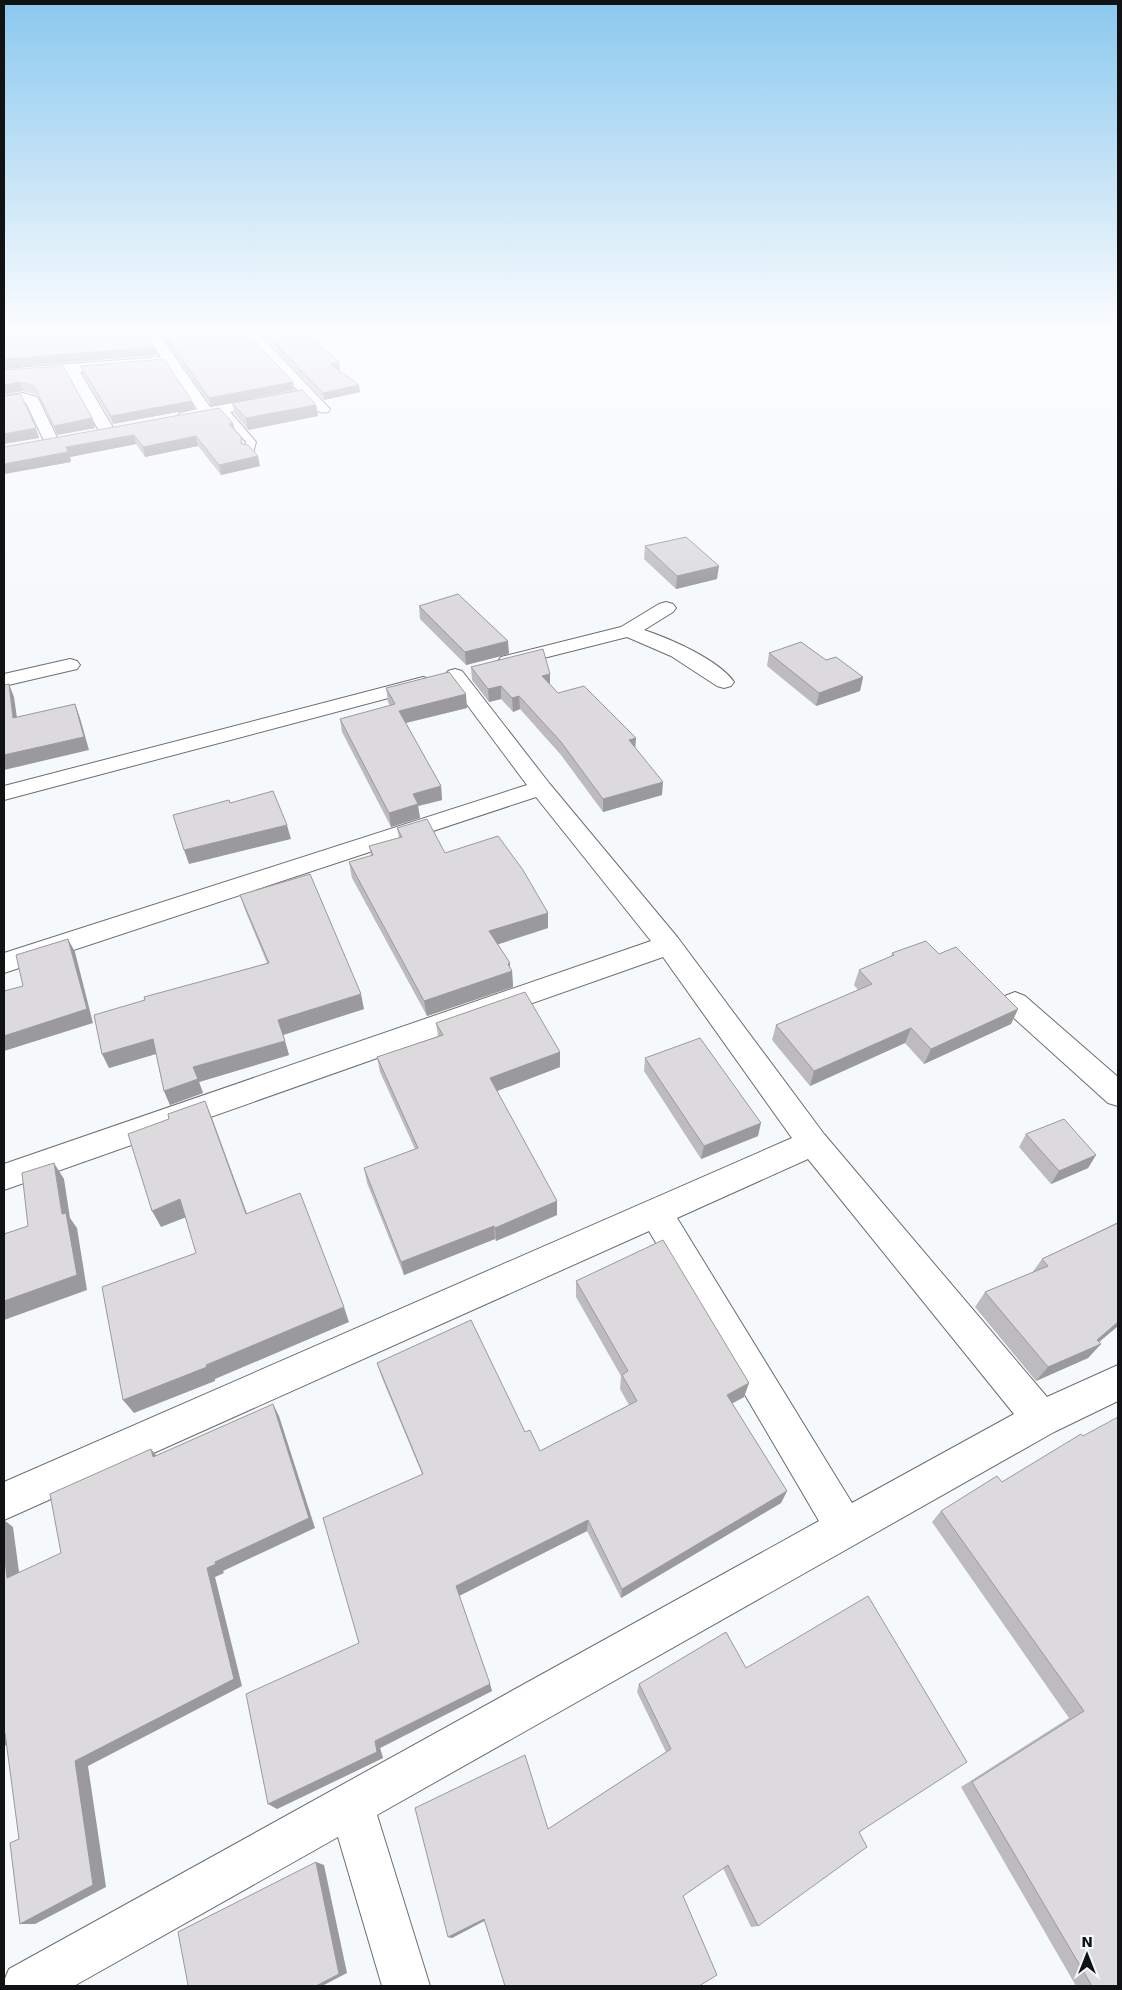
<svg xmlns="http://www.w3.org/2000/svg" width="1122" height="1990" font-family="'DejaVu Sans',sans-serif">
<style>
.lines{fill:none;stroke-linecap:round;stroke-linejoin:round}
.service-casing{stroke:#6c6e71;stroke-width:2}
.minor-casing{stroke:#6c6e71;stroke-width:2}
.service{fill:#fff;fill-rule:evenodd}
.minor{fill:#fff;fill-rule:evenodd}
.wall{fill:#bdbbbe}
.shaded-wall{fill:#9a999b}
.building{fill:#dcdadd;stroke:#9a999b}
</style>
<rect width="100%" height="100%" fill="#f6f9fc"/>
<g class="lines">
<!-- service casing -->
<g class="service-casing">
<path id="service" d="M 222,406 L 226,407 L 256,442 L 253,453 L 245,453 L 244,451 L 246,442 L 217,409 Z"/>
</g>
<!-- minor casing -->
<g class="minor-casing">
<g id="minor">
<path d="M 143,330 L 156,330 L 210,407 L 298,391 L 241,330 L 255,330 L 330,409 L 328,412 C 317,415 312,406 305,399 L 185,420 L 180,419 L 178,416 L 180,413 L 197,409 L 167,365 L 80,372 L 115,431 L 112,434 L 102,434 L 99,431 L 67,373 L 4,377 L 4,369 L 161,357 Z"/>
<path d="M 23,393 L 37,397 L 39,400 L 59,442 L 56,445 L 46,445 L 26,403 L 22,401 L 4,404 L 4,396 Z"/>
<path d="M 666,602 L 673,604 L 676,608 L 673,612 L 644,630 C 669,638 719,660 734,682 L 731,686 L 724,688 L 717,686 L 671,656 L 627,637 L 508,667 L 501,665 L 498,661 L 501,657 L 621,627 L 659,604 Z"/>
<path d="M 70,659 L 77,661 L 80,665 L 77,669 L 4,686 L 4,674 Z"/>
<path d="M 455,669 L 462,671 L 549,783 L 678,938 L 824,1134 L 1047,1397 L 1118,1365 L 1118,1401 L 1054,1432 L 377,1815 L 430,1986 L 382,1986 L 338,1837 L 74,1986 L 4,1986 L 4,1981 L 9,1969 L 819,1521 L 649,1231 L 4,1520 L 4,1482 L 792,1138 L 663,957 L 4,1190 L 4,1164 L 651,941 L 536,797 L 4,973 L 4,953 L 527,785 L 445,675 L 448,671 ZM 808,1159 L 1014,1414 L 852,1503 L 677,1218 Z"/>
<path d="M 423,677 L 430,679 L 433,683 L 430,687 L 4,800 L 4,786 Z"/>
<path d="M 1015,992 L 1025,996 L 1118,1077 L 1118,1106 L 1108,1103 L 1005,1010 L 1001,1003 L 1005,996 Z"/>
</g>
</g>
<!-- service -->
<use href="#service" class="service"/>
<!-- minor -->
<use href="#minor" class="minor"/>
</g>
<!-- wall -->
<g class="wall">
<path d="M 160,330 L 244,330 L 294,390 L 211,406 L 160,333 Z"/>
<path d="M 258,330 L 303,330 L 340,370 L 339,370 L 360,392 L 324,400 Z"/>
<path d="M 63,366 L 92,418 L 95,428 L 57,435 L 38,395 L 23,391 L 4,394 L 4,370 Z"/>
<path d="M 81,366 L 192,401 L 194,409 L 113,424 L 83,374 Z"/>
<path d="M 232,403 L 316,405 L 318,416 L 248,430 L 235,414 Z"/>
<path d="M 219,408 L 234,430 L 241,437 L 243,445 L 260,466 L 221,475 L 198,446 L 145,457 L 136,444 L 70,457 L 71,462 L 4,474 L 4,447 Z"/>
<path d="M 645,546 L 717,579 L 676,589 L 644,559 Z"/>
<path d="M 419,606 L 509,654 L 466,665 L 420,619 Z"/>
<path d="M 769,653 L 826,660 L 863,677 L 860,691 L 816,706 L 767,666 Z"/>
<path d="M 471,667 L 550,674 L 550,684 L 558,693 L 635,747 L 662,795 L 603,812 L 561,755 L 520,709 L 513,712 L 501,699 L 489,702 L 472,680 Z"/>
<path d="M 386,688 L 467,708 L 406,723 L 441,786 L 442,800 L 418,806 L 420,818 L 391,827 L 342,732 L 340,719 L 390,706 L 388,702 Z"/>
<path d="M 397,828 L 445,853 L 548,913 L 548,928 L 498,944 L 512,971 L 513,987 L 427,1016 L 352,878 L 349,862 L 371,856 L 369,846 L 399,838 Z"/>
<path d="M 240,895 L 364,1009 L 283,1035 L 289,1055 L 199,1082 L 203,1093 L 170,1105 L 164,1091 L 156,1054 L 109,1068 L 145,1000 L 267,963 L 245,910 Z"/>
<path d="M 892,953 L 939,954 L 1018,1009 L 1011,1024 L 924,1064 L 905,1043 L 810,1086 L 772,1040 L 776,1025 L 858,990 L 854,985 L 859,970 L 891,957 Z"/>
<path d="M 436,1023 L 560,1052 L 560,1067 L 497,1091 L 557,1215 L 496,1241 L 495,1239 L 404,1275 L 367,1183 L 364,1168 L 415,1149 L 380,1072 L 377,1057 L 438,1036 Z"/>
<path d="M 645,1058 L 758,1136 L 701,1159 L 644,1071 Z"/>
<path d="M 1026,1134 L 1096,1155 L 1088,1168 L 1051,1184 L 1019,1147 Z"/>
<path d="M 1118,1222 L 1118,1326 L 1099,1342 L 1101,1344 L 1088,1358 L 1036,1381 L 975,1307 L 985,1292 L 1032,1273 L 1042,1259 Z"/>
<path d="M 576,1281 L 749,1383 L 744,1397 L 732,1404 L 787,1491 L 781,1503 L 621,1598 L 587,1531 L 459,1596 L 492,1691 L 380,1748 L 383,1758 L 277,1809 L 359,1643 L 422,1474 L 382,1378 L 377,1363 L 525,1432 L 540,1451 L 629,1405 L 620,1389 L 621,1376 L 576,1297 Z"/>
<path d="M 1083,1436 L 1118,1986 L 1076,1986 L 961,1787 L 1069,1718 L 932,1522 L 941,1511 L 1002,1482 Z"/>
<path d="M 746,1668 L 859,1832 L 758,1926 L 751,1927 L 723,1868 L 484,1921 L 452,1938 L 448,1937 L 548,1829 L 666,1752 L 637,1692 L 639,1684 Z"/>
</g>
<!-- shaded-wall -->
<g class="shaded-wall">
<path d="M 155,347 L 158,355 L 4,368 L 4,359 Z"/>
<path d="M 339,362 L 340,370 L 331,371 L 330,364 Z"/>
<path d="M 20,382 L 23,391 L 4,394 L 4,385 Z"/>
<path d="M 293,382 L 294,390 L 211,406 L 209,398 Z"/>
<path d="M 359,385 L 360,392 L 324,400 L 323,393 Z"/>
<path d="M 192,401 L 194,409 L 113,424 L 111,416 Z"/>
<path d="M 316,405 L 318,416 L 248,430 L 246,418 Z"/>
<path d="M 92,418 L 95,428 L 57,435 L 54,426 Z"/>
<path d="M 233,423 L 235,432 L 229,424 Z"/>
<path d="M 36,428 L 39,438 L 4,444 L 4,434 Z"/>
<path d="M 134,435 L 136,444 L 70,457 L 71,462 L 4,474 L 4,464 L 66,447 Z"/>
<path d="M 196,436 L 198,446 L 145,457 L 143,447 Z"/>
<path d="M 258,456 L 260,466 L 221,475 L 219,465 Z"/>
<path d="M 719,566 L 717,579 L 676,589 L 677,576 Z"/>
<path d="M 508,641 L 509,654 L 466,665 L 465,652 Z"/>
<path d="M 550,674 L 550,687 L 542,676 Z"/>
<path d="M 863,677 L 860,691 L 816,706 L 819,693 Z"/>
<path d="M 9,684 L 14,697 L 19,732 L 13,718 Z"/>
<path d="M 501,686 L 501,699 L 489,702 L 488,689 Z"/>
<path d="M 466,694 L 467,708 L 401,724 L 399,711 Z"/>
<path d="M 519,696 L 520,709 L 513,712 L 512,698 Z"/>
<path d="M 75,704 L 80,718 L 89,750 L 4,770 L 4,755 Z"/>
<path d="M 636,738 L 635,752 L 629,740 Z"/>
<path d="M 663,782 L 662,795 L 603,812 L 603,799 Z"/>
<path d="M 441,786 L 442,800 L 418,806 L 420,818 L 391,827 L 389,813 L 413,794 Z"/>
<path d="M 287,825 L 291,839 L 189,864 L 184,850 Z"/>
<path d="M 548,913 L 548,928 L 490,947 L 489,931 Z"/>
<path d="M 68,939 L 75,952 L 93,1023 L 4,1051 L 4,1036 Z"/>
<path d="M 510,963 L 510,972 L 512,971 L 513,987 L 427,1016 L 424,1001 Z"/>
<path d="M 361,994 L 364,1009 L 283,1035 L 278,1020 Z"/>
<path d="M 1018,1009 L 1011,1024 L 924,1064 L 931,1049 Z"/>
<path d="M 911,1028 L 905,1043 L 810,1086 L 814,1071 Z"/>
<path d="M 153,1039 L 159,1053 L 109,1068 L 102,1054 Z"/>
<path d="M 285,1041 L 289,1055 L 199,1082 L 203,1093 L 170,1105 L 164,1091 L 193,1067 Z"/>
<path d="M 560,1052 L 560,1067 L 492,1093 L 490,1078 Z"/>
<path d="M 205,1101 L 212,1118 L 253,1230 L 246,1214 Z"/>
<path d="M 761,1123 L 758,1136 L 701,1159 L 704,1146 Z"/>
<path d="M 1096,1155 L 1088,1168 L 1051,1184 L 1059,1171 Z"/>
<path d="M 54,1163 L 64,1179 L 70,1218 L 77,1228 L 87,1290 L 4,1320 L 4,1301 L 62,1214 Z"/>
<path d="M 180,1199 L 189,1216 L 161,1227 L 152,1211 Z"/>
<path d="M 557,1201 L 557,1215 L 496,1241 L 495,1228 Z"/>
<path d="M 494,1226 L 495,1239 L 404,1275 L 401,1262 Z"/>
<path d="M 344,1307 L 349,1322 L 215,1379 L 215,1381 L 134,1413 L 123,1400 Z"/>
<path d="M 1118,1322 L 1118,1326 L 1093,1347 L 1101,1344 L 1088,1358 L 1036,1381 L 1048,1367 L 1097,1340 Z"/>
<path d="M 749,1383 L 744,1397 L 722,1408 L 727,1395 Z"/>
<path d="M 273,1404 L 279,1416 L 315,1528 L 223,1571 L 224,1573 L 215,1577 L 242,1686 L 88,1766 L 106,1887 L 35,1924 L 20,1924 L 75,1761 L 207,1568 L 215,1562 Z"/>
<path d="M 151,1449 L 160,1460 L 153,1457 Z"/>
<path d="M 787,1491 L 781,1503 L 621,1598 L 622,1589 Z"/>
<path d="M 4,1520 L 13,1527 L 21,1587 L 7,1578 L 4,1550 Z"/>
<path d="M 588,1520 L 587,1531 L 459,1596 L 456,1586 Z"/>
<path d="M 490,1684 L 492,1691 L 380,1748 L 383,1758 L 277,1809 L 268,1804 L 375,1741 Z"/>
<path d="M 4,1733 L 5,1733 L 19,1739 L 4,1746 Z"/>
<path d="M 316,1862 L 324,1865 L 347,1973 L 322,1986 L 316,1986 Z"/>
<path d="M 484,1919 L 486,1920 L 452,1938 L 448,1937 Z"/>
</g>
<!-- building -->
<g class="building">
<path d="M 60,330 L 144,330 L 155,347 L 4,359 L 4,334 Z"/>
<path d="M 162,330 L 244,330 L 293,382 L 209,398 Z"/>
<path d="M 263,330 L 303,330 L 339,362 L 330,364 L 359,385 L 323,393 Z"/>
<path d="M 164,359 L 192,401 L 111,416 L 81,366 Z"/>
<path d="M 63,366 L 92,418 L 54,426 L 34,386 L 20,382 L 4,385 L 4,370 Z"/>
<path d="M 302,390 L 316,405 L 246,418 L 232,403 Z"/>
<path d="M 19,394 L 21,395 L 36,428 L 4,434 L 4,396 Z"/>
<path d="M 219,408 L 233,423 L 229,424 L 241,437 L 241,444 L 248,445 L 258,456 L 219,465 L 196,436 L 143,447 L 134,435 L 66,447 L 68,452 L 4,464 L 4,447 Z"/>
<path d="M 686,537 L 719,566 L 677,576 L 645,546 Z"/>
<path d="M 458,594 L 508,641 L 465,652 L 419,606 Z"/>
<path d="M 801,642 L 826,660 L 836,657 L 863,677 L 819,693 L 769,653 Z"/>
<path d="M 543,649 L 550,674 L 542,676 L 558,693 L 584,686 L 636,738 L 629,740 L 663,782 L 603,799 L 561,742 L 519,696 L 512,698 L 501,686 L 488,689 L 471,667 Z"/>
<path d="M 449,672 L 466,694 L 399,711 L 441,786 L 413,794 L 418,804 L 389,813 L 340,719 L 395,704 L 386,688 Z"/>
<path d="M 9,684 L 13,718 L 75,704 L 84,737 L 4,755 L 4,685 Z"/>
<path d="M 273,791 L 287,825 L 184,850 L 173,815 L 229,800 L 230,803 Z"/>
<path d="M 427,819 L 445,853 L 498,836 L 523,870 L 548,913 L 489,931 L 510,963 L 508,964 L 512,971 L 424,1001 L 349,862 L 373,855 L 369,846 L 402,837 L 397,828 Z"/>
<path d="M 310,874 L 361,994 L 278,1020 L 285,1041 L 193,1067 L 198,1079 L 164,1091 L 153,1039 L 102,1054 L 94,1015 L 145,1000 L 144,997 L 269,963 L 240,895 Z"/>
<path d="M 68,939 L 87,1009 L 4,1036 L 4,991 L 23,986 L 16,955 Z"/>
<path d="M 926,941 L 939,954 L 956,947 L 1018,1009 L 931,1049 L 911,1028 L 814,1071 L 776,1025 L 872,984 L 859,970 L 894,955 L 892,953 Z"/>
<path d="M 525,992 L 560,1052 L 490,1078 L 557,1201 L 495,1228 L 494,1226 L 401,1262 L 364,1168 L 418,1148 L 377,1057 L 443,1035 L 436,1023 Z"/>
<path d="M 700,1038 L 761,1123 L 704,1146 L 645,1058 Z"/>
<path d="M 205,1101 L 246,1214 L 300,1193 L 344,1307 L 206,1365 L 207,1367 L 123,1400 L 102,1287 L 196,1253 L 180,1199 L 152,1211 L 128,1134 L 169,1119 L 168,1114 Z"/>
<path d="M 1064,1119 L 1096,1155 L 1059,1171 L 1026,1134 Z"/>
<path d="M 54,1163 L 62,1214 L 66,1213 L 77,1275 L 4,1301 L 4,1234 L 28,1226 L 22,1173 Z"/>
<path d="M 1118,1223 L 1118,1322 L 1097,1340 L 1101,1344 L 1048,1367 L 985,1292 L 1048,1266 L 1042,1259 Z"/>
<path d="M 663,1240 L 749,1383 L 727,1395 L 787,1491 L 622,1589 L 588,1520 L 456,1586 L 490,1684 L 375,1741 L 377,1752 L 268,1804 L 246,1694 L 359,1643 L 323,1518 L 423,1474 L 377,1363 L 471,1320 L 525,1432 L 530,1430 L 540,1451 L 637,1401 L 622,1375 L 628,1371 L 576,1281 Z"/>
<path d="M 273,1404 L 309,1518 L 215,1562 L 216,1564 L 207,1568 L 234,1679 L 75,1761 L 93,1885 L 20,1924 L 10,1843 L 19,1839 L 5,1733 L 4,1733 L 4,1550 L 7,1578 L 61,1553 L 50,1494 L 151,1449 L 153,1457 Z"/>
<path d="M 1118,1417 L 1118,1986 L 1092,1986 L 972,1782 L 1084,1711 L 941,1511 L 997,1476 L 1002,1482 L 1081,1434 L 1083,1436 Z"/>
<path d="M 868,1596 L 967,1762 L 859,1832 L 867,1847 L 758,1926 L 728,1865 L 683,1896 L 717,1975 L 699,1986 L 505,1986 L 484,1919 L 448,1937 L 415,1808 L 525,1755 L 548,1829 L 671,1749 L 639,1684 L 726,1632 L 746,1668 Z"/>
<path d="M 316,1862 L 339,1974 L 316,1986 L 186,1986 L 188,1985 L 178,1932 Z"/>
</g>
<!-- sky -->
<linearGradient id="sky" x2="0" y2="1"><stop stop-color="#8ac8ee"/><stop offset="0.54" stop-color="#fbfcfe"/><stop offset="1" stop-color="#fbfcfe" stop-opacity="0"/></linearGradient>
<rect width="1122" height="609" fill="url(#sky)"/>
<!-- border -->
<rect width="1122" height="1990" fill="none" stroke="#111213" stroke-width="10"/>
<!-- north arrow -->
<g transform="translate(1087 1955)" stroke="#f6f9fc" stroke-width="4" paint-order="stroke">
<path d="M0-4L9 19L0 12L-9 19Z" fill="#111213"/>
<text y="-8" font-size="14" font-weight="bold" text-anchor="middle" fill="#111213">N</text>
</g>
</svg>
